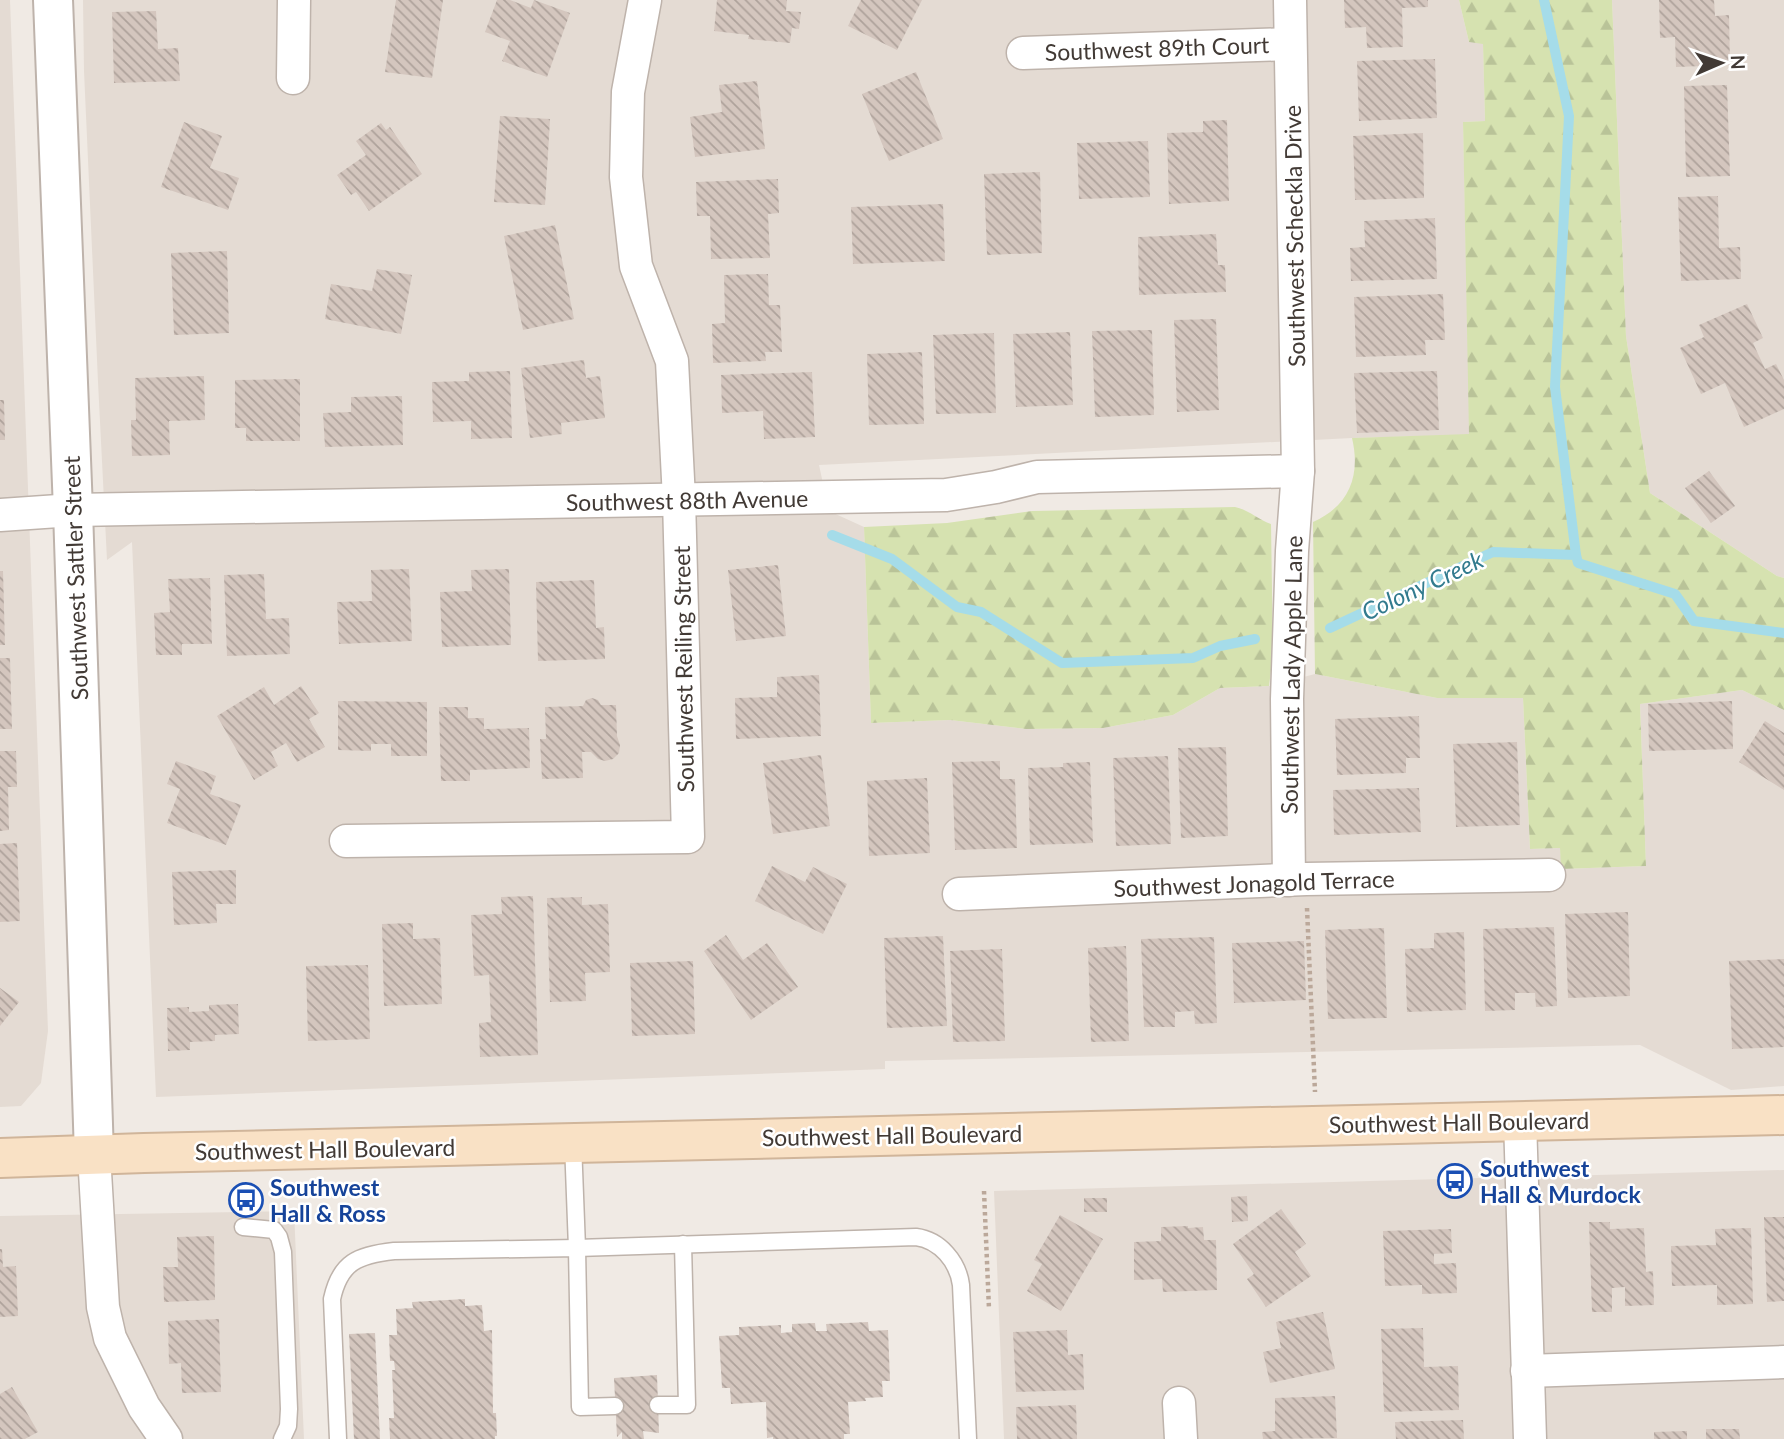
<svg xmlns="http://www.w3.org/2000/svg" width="1784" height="1439" font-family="Lato,sans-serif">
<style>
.residential{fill:#e4dbd3}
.forest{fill:url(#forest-firs)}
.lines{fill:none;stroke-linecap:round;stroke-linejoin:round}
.stream{stroke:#a5dce9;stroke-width:10}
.building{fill:url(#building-back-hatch)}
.service-casing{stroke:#beb3ab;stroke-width:19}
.minor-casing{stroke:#beb3ab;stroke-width:35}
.tertiary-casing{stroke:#beb3ab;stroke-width:42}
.secondary-casing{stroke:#d0b59a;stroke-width:42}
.path{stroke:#bba89a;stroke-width:4.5;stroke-dasharray:3.5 3.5;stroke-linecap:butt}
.service{stroke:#fff;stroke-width:16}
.minor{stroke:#fff;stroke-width:32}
.tertiary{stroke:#fff;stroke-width:38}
.secondary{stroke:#f9e1c5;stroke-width:38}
.labels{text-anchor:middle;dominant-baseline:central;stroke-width:5;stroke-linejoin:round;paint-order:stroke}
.street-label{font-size:23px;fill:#423a35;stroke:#fff}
.transit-label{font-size:23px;font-weight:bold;fill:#164399;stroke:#fff;text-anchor:start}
.water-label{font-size:24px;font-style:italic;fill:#327b8e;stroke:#fff}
</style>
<defs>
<pattern id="forest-firs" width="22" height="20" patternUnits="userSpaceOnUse" patternTransform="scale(1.75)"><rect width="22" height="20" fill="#d6e2b0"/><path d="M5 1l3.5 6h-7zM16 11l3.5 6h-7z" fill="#b9c398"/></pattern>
<pattern id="building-back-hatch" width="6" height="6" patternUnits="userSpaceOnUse" patternTransform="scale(1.75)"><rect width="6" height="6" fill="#d4c6be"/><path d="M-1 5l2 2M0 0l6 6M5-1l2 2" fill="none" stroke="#aea29b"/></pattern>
</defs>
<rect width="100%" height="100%" fill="#f0eae4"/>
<!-- residential -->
<g class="residential">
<path d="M 0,0 L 10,0 L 48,1031 L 41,1083 L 21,1106 L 0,1107 Z"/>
<path d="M 83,0 L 1459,0 L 1469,42 L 1483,43 L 1485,121 L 1463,122 L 1470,435 L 1352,438 L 819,465 L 829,511 L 864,527 L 871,723 L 950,720 L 1026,729 L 1103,728 L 1173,715 L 1220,688 L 1269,686 L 1315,674 L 1437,698 L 1523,698 L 1530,849 L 1560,848 L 1562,869 L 1646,866 L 1640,704 L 1742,690 L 1784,710 L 1784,1086 L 1731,1090 L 1640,1045 L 885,1061 L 885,1069 L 156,1097 L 132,542 L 107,560 L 98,382 L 84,71 Z"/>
<path d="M 1612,0 L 1784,0 L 1784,578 L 1777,576 L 1650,493 L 1626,336 Z"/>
<path d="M 1784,1170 L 1784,1439 L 1004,1439 L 994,1191 Z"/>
<path d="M 294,1211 L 304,1439 L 0,1439 L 0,1216 Z"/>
</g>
<!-- forest -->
<g class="forest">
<path d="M 1459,0 L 1612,0 L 1626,336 L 1650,493 L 1777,576 L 1784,578 L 1784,710 L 1742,690 L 1640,704 L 1646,866 L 1561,869 L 1560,848 L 1530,849 L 1523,698 L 1437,698 L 1315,674 L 1313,522 C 1349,506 1361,476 1352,438 L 1469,434 L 1463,122 L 1485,121 L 1483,44 L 1469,42 Z"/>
<path d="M 1235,507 C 1247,509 1259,520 1271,524 L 1273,655 L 1269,686 L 1220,688 L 1173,715 L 1103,728 L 1026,729 L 950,720 L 871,723 L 864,527 L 947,523 L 1032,511 Z"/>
</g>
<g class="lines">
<!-- stream -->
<g class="stream">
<path d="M 1544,0 L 1569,116 L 1555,387 L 1576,555"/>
<path d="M 832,535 L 892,559 L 957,607 L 981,612 L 1062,663 L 1193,658 L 1220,646 L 1255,639"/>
<path d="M 1330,628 L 1493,552 L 1576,555 L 1578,563 L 1675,594 L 1694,621 L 1784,633"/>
</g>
</g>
<!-- building -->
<g class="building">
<path d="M 396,0 L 443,0 L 432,78 L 385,72 Z"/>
<path d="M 497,0 L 510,0 L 531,8 L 534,0 L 570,13 L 547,77 L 502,61 L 510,41 L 485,32 Z"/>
<path d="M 717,0 L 787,0 L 786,11 L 801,12 L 799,29 L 792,28 L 790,43 L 748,39 L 749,35 L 714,31 Z"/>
<path d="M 861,0 L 922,0 L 897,50 L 848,26 Z"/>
<path d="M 1344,0 L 1428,0 L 1428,7 L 1402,8 L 1403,47 L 1367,48 L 1366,27 L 1345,28 Z"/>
<path d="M 1659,0 L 1714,0 L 1715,16 L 1729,15 L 1730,65 L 1676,67 L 1675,37 L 1660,38 Z"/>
<path d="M 156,11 L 158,49 L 178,48 L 180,81 L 114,83 L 112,12 Z"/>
<path d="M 1435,59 L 1437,118 L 1359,121 L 1357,61 Z"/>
<path d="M 916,72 L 943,139 L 889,161 L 862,94 Z"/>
<path d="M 757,81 L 765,149 L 695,157 L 690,117 L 722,112 L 719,85 Z"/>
<path d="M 1727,85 L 1730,176 L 1686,177 L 1684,86 Z"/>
<path d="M 500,116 L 550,119 L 545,205 L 494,202 Z"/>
<path d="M 1227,120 L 1229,201 L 1169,204 L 1167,133 L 1203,132 L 1203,121 Z"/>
<path d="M 184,122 L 222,136 L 210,168 L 239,178 L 228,210 L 161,187 Z"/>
<path d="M 381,123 L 386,130 L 390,127 L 422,174 L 369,211 L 356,192 L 351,195 L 337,175 L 366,155 L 356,141 Z"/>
<path d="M 1423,133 L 1424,198 L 1355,200 L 1353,136 Z"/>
<path d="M 1148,141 L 1150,197 L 1079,199 L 1077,143 Z"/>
<path d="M 1040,172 L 1042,253 L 987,255 L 984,174 Z"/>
<path d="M 778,179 L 779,213 L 768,214 L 770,258 L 711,259 L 710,216 L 697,216 L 696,182 Z"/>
<path d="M 1718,196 L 1719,248 L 1740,247 L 1741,279 L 1681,281 L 1678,197 Z"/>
<path d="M 943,204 L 945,261 L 853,264 L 851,207 Z"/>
<path d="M 1435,218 L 1437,279 L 1351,281 L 1350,248 L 1365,247 L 1364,221 Z"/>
<path d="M 555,225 L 574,319 L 523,330 L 504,236 Z"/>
<path d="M 1216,234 L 1218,265 L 1225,265 L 1226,292 L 1139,295 L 1138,237 Z"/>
<path d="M 227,251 L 229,333 L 174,335 L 171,253 Z"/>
<path d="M 377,269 L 412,275 L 401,334 L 325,319 L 331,284 L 372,291 Z"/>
<path d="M 768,274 L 769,305 L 780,305 L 782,352 L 765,352 L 766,361 L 713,363 L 712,324 L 725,323 L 724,275 Z"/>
<path d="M 1443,294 L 1445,340 L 1425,340 L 1426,355 L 1356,357 L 1354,297 Z"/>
<path d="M 1747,304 L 1763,338 L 1753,343 L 1765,369 L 1776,364 L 1784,380 L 1784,409 L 1744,427 L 1725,383 L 1701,394 L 1680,348 L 1704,337 L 1699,325 Z"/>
<path d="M 1216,319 L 1219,410 L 1177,412 L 1174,320 Z"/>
<path d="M 1152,330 L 1154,415 L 1095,417 L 1092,331 Z"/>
<path d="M 1070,332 L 1073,405 L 1016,407 L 1013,334 Z"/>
<path d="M 994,333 L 996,413 L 936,414 L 933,335 Z"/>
<path d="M 922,352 L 924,424 L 869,425 L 867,354 Z"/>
<path d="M 584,360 L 586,378 L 600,376 L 605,418 L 561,423 L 562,434 L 530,438 L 521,368 Z"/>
<path d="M 510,371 L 512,438 L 471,439 L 471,421 L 433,422 L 432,382 L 469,381 L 469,372 Z"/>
<path d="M 1437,371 L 1439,430 L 1357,433 L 1354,373 Z"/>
<path d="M 812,372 L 815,437 L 764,439 L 763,411 L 722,413 L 721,375 Z"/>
<path d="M 204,376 L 205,420 L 169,421 L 170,455 L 132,456 L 131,420 L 136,420 L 135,378 Z"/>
<path d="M 300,379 L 300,441 L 246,441 L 246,428 L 235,428 L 235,380 Z"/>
<path d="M 402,396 L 403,445 L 325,447 L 323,413 L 351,412 L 351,397 Z"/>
<path d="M 0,400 L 4,400 L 5,440 L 0,440 Z"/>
<path d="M 1709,471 L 1735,506 L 1711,523 L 1685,488 Z"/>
<path d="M 778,565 L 786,636 L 736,641 L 728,570 Z"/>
<path d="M 409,569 L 412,641 L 339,644 L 337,602 L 372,601 L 371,570 Z"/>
<path d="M 509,569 L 511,645 L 442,647 L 440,592 L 472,591 L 471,570 Z"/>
<path d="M 0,571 L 3,571 L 5,645 L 0,645 Z"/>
<path d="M 264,574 L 266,619 L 289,618 L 290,654 L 227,656 L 224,575 Z"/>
<path d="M 210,578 L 212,644 L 182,644 L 182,655 L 156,655 L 154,613 L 170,612 L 168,579 Z"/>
<path d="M 594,580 L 596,628 L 604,627 L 605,659 L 538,661 L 536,582 Z"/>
<path d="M 0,658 L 10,658 L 12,729 L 0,729 Z"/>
<path d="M 819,675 L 821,736 L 736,739 L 735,698 L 777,697 L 777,677 Z"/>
<path d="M 301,686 L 319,713 L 309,719 L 325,747 L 297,762 L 286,743 L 271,752 L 278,766 L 254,780 L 217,716 L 264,687 L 274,705 Z"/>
<path d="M 592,698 L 598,700 L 601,705 L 616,705 L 617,736 L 620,745 L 619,753 L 613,759 L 605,761 L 598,759 L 591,752 L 582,752 L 583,778 L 542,779 L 540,739 L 546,739 L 545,707 L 583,706 L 586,700 Z"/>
<path d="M 338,701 L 427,702 L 427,756 L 391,756 L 391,744 L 371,744 L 371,751 L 338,750 Z"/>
<path d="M 1732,701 L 1733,749 L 1649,751 L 1648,704 Z"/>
<path d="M 439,707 L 468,707 L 468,718 L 484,718 L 484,729 L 529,728 L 530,768 L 470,770 L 470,781 L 441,781 Z"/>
<path d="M 1419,716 L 1420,758 L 1406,758 L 1406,773 L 1337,775 L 1335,719 Z"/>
<path d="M 1765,721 L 1784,733 L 1784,790 L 1739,762 Z"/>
<path d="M 1517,742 L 1520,825 L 1456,827 L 1453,744 Z"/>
<path d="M 1226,747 L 1228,836 L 1181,838 L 1178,748 Z"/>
<path d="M 0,751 L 16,751 L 17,787 L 8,787 L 9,830 L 0,831 Z"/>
<path d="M 821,755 L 830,826 L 773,834 L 763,763 Z"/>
<path d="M 1168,756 L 1171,844 L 1116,846 L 1113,758 Z"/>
<path d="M 176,761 L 216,776 L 210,794 L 241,805 L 226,845 L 167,823 L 180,789 L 167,784 Z"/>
<path d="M 1000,761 L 1000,779 L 1015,779 L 1017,848 L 955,850 L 952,762 Z"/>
<path d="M 1090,762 L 1093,843 L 1030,845 L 1028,768 L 1063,767 L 1063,763 Z"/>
<path d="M 927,778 L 930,853 L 869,856 L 867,781 Z"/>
<path d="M 1419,788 L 1421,832 L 1334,835 L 1333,790 Z"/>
<path d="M 17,843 L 20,921 L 0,922 L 0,844 Z"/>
<path d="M 772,866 L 805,882 L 813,867 L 847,884 L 823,934 L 755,901 Z"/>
<path d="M 236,870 L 236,904 L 216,904 L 217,923 L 174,925 L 172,872 Z"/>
<path d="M 533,896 L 538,1055 L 480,1057 L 479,1023 L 491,1022 L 489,975 L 474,976 L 471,915 L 502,914 L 501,897 Z"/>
<path d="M 582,897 L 582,905 L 608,904 L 610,972 L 585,973 L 586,1001 L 550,1002 L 547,898 Z"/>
<path d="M 1628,912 L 1630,996 L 1568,998 L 1565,914 Z"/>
<path d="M 413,923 L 413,939 L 440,938 L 442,1004 L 384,1006 L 382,924 Z"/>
<path d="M 1554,927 L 1557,1006 L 1536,1007 L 1535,993 L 1515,993 L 1515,1010 L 1485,1011 L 1483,929 Z"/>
<path d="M 1384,928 L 1387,1018 L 1328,1019 L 1325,930 Z"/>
<path d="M 1464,932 L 1466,1010 L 1407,1012 L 1405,949 L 1434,948 L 1434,933 Z"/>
<path d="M 726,935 L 743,960 L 767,943 L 798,987 L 751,1020 L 704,951 Z"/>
<path d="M 943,936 L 947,1026 L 887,1028 L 884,938 Z"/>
<path d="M 1214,937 L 1217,1023 L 1195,1024 L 1194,1011 L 1175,1012 L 1175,1027 L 1144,1027 L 1141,939 Z"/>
<path d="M 1304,941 L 1306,1000 L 1234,1003 L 1232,943 Z"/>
<path d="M 1126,946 L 1129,1041 L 1091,1042 L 1088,948 Z"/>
<path d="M 1002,949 L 1005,1041 L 953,1042 L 950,951 Z"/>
<path d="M 1784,959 L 1784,1047 L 1732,1049 L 1729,961 Z"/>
<path d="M 693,961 L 695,1034 L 632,1036 L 630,963 Z"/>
<path d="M 368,965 L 370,1039 L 308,1041 L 306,966 Z"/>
<path d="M 0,988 L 19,1002 L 0,1026 Z"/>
<path d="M 238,1004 L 239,1034 L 215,1035 L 215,1041 L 190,1042 L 190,1050 L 168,1051 L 167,1008 L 189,1007 L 189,1012 L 209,1011 L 209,1005 Z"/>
<path d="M 1247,1196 L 1248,1221 L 1232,1222 L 1231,1197 Z"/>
<rect x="1084" y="1198" width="23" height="14"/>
<path d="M 1281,1209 L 1306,1244 L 1295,1252 L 1311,1276 L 1266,1307 L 1247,1279 L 1254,1274 L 1233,1244 Z"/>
<path d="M 1060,1215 L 1103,1239 L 1061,1311 L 1027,1291 L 1042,1264 L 1034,1260 Z"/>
<path d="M 1764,1217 L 1784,1217 L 1784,1301 L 1767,1302 Z"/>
<path d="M 1589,1222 L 1610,1222 L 1610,1229 L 1644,1228 L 1646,1272 L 1653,1271 L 1654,1305 L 1625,1306 L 1625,1287 L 1612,1288 L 1612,1312 L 1592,1312 Z"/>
<path d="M 1188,1226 L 1188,1228 L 1203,1227 L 1204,1240 L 1216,1240 L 1217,1290 L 1163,1292 L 1162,1279 L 1134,1280 L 1134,1242 L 1161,1241 L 1161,1227 Z"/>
<path d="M 1751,1228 L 1753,1304 L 1717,1305 L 1717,1285 L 1672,1286 L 1671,1246 L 1716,1245 L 1715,1229 Z"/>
<path d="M 1451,1229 L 1452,1253 L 1434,1254 L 1434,1264 L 1456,1263 L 1457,1293 L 1422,1294 L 1422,1285 L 1385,1286 L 1383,1231 Z"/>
<path d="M 214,1236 L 215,1300 L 164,1302 L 163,1267 L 178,1267 L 177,1237 Z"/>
<path d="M 0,1249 L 2,1249 L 3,1267 L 16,1266 L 18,1316 L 0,1317 Z"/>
<path d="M 465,1299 L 465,1306 L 482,1305 L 484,1331 L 492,1330 L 493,1413 L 496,1413 L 497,1436 L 495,1436 L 495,1439 L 390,1439 L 389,1418 L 394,1418 L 392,1370 L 395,1370 L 394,1361 L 390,1361 L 389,1335 L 397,1335 L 396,1309 L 413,1308 L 412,1302 Z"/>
<path d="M 1323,1312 L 1335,1369 L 1270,1383 L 1263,1352 L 1281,1348 L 1276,1322 Z"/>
<path d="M 219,1319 L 221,1392 L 182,1393 L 181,1363 L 169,1364 L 168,1321 Z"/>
<path d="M 868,1322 L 869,1331 L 888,1330 L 890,1381 L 882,1381 L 883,1397 L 865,1398 L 866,1401 L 848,1402 L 850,1434 L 844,1434 L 844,1439 L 773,1439 L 773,1437 L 767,1438 L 766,1402 L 731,1404 L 730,1388 L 722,1388 L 719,1336 L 739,1335 L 739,1327 L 781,1325 L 781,1333 L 792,1332 L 792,1324 L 815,1323 L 816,1331 L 827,1331 L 826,1324 Z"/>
<path d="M 1423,1328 L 1424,1367 L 1458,1366 L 1459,1410 L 1384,1412 L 1381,1329 Z"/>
<path d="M 1067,1330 L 1068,1355 L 1083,1354 L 1084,1390 L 1016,1392 L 1013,1332 Z"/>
<path d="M 375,1333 L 380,1439 L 354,1439 L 349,1334 Z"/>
<path d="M 657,1375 L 659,1433 L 643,1431 L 644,1439 L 622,1439 L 622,1432 L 617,1437 L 614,1378 Z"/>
<path d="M 12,1387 L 38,1432 L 25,1439 L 0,1439 L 0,1394 Z"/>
<path d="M 1335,1396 L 1337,1438 L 1263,1439 L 1262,1432 L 1275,1431 L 1275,1398 Z"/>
<path d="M 1076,1405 L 1077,1439 L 1017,1439 L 1016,1407 Z"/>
<path d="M 1463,1420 L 1464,1439 L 1396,1439 L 1395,1422 Z"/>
<path d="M 1706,1429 L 1739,1429 L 1740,1439 L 1706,1439 Z"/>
<path d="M 1687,1431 L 1687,1439 L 1654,1439 L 1654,1432 Z"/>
</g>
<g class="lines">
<!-- service casing -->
<g class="service-casing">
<g id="service">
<path d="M 573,1143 L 577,1248 L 916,1237 C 940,1240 958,1262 961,1285 L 968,1439"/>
<path d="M 243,1227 L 274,1230 L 279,1237 L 283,1252 L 289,1409 L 288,1426 L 282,1439"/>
<path d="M 658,1405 L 687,1405 L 683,1244"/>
<path d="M 338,1439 L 332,1299 C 340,1262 358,1255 394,1251 L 577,1248 L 580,1407 L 615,1406"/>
</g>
</g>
<!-- minor casing -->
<g class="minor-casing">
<g id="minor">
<path d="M 1023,53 L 1290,44"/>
<path d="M 293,78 L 294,0"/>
<path d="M 0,515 L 73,510 L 946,495 L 996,487 L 1037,477 L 1298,471"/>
<path d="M 346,841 L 688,837 L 679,499 L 672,361 L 636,266 L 626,177 L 628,92 L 645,0"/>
<path d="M 1289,880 L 1287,699 L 1292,551 L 1298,471 L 1290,0"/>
<path d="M 959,894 L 1306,879 L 1549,875"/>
<path d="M 1520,1120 L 1530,1439"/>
<path d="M 94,1155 L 103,1307 L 110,1338 L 144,1407 L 166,1439"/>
<path d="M 1527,1371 L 1784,1362"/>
<path d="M 1179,1403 L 1181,1439"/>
</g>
</g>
<!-- tertiary casing -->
<g class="tertiary-casing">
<path id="tertiary" d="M 53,0 L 73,510 L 94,1155"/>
</g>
<!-- secondary casing -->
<g class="secondary-casing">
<path id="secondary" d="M 0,1158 L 144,1153 L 1784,1115"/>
</g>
<!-- path -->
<g class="path">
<path d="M 1307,908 L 1315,1092"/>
<path d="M 984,1191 L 989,1309"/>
</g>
<!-- service -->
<use href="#service" class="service"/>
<!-- minor -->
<use href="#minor" class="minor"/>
<!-- tertiary -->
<use href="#tertiary" class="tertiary"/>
<!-- secondary -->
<use href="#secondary" class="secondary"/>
</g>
<!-- icons -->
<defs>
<g id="bus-ring" transform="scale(1.75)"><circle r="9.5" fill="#fff" stroke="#1a4fb4" stroke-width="1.5"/><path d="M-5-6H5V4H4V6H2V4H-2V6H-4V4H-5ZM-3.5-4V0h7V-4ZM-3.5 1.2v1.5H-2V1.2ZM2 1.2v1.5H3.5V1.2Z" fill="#1a4fb4"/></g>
</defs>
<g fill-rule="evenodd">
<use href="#bus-ring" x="1455" y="1181"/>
<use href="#bus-ring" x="246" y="1200"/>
</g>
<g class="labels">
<!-- street labels -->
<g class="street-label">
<text transform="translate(1157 48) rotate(-2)">Southwest 89th Court</text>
<text transform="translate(1294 236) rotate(-91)">Southwest Scheckla Drive</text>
<text transform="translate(687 500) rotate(-1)">Southwest 88th Avenue</text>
<text transform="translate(75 578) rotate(-92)">Southwest Sattler Street</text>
<text transform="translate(683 669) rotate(-91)">Southwest Reiling Street</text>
<text transform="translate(1291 675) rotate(-89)">Southwest Lady Apple Lane</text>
<text transform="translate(1254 883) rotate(-2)">Southwest Jonagold Terrace</text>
<text transform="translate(1459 1122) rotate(-1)">Southwest Hall Boulevard</text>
<text transform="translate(892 1135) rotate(-1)">Southwest Hall Boulevard</text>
<text transform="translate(325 1149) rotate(-1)">Southwest Hall Boulevard</text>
</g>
<!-- transit labels -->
<g class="transit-label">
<text x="1480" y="1168">Southwest<tspan x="1480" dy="26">Hall &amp; Murdock</tspan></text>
<text x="270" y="1187">Southwest<tspan x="270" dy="26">Hall &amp; Ross</tspan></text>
</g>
<!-- water labels -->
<g class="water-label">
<text transform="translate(1422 585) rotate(-25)">Colony Creek</text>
</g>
</g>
<!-- north arrow -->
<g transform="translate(1721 63) rotate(88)" stroke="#ffffff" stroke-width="5" paint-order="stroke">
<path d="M0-5L12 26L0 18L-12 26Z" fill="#423a35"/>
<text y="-10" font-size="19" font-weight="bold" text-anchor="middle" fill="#423a35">N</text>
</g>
</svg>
